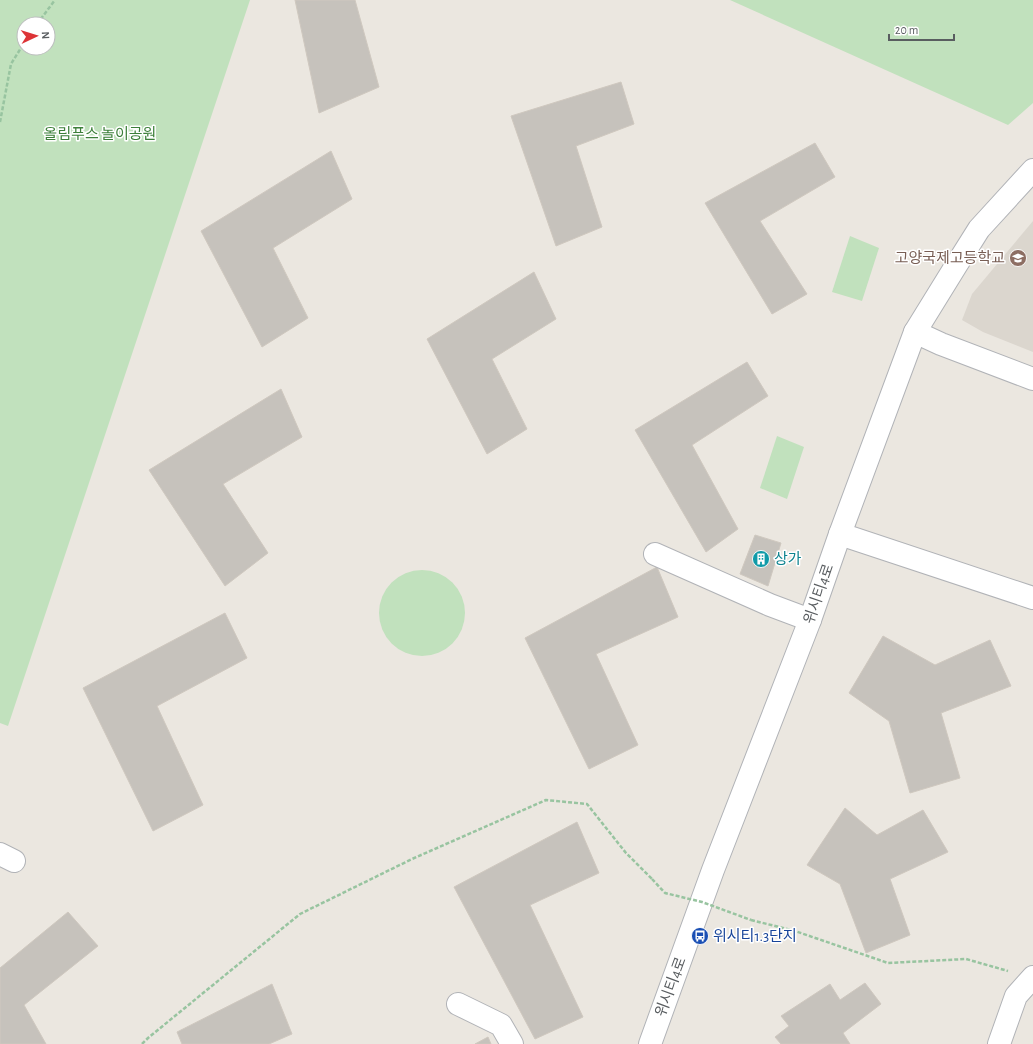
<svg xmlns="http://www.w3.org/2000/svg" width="1033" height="1044" font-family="'Alegreya Sans','Noto Sans KR',sans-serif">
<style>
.education{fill:#dbd6ce}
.green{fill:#c1e1bd;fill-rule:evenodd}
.building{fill:#c6c2bc;stroke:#cfc8bf}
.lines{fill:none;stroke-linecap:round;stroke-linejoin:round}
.minor-casing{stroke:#b1b3b7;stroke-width:24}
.path{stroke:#98c4a0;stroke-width:2.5;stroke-dasharray:4 2;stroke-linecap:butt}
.minor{stroke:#fff;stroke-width:22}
.path-bridge{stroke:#98c4a0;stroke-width:2.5;stroke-dasharray:4 2;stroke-linecap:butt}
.labels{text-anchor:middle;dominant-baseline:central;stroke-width:3;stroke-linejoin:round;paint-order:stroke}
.park-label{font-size:15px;fill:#3c7f39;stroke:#fff}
.education-label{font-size:15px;fill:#785e54;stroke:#fff;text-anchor:end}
.culture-label{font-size:15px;fill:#0d838f;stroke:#fff;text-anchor:start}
.street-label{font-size:15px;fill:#595d60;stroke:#fff}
.transit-label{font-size:15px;fill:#164399;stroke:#fff;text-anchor:start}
</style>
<rect width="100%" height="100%" fill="#ebe7e0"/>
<!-- education -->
<path class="education" d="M 1033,221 L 1033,352 L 983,332 L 962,320 L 972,294 Z"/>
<!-- green -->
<g class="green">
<path d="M 0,0 L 250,0 L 8,726 L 0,723 ZM 24,24 L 48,24 L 48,48 L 24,48 Z"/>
<path d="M 730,0 L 1033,0 L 1033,103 L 1008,125 Z"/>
<path d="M 850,236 L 879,248 L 862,301 L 832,292 Z"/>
<path d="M 777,436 L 804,447 L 787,499 L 760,488 Z"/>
<circle cx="422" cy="613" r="43"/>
</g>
<!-- building -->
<g class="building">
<path d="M 295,0 L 355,0 L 379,87 L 319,113 Z"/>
<path d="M 621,82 L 634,124 L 576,146 L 602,227 L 556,246 L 511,116 Z"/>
<path d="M 815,143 L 835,177 L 760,221 L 807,294 L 772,314 L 705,203 Z"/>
<path d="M 331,151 L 352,199 L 273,248 L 308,318 L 262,347 L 201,231 Z"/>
<path d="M 534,272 L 556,319 L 492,359 L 527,429 L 487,454 L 427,339 Z"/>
<path d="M 747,362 L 768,396 L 692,445 L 738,529 L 706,552 L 635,430 Z"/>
<path d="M 281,389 L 302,437 L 223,484 L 268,553 L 225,586 L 149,470 Z"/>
<path d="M 755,535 L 781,543 L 768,586 L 740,574 Z"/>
<path d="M 657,567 L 678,617 L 596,654 L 638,745 L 589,769 L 525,638 Z"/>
<path d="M 225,613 L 247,658 L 157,706 L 203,805 L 153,831 L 83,688 Z"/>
<path d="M 883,636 L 935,665 L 990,640 L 1011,686 L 941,713 L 960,778 L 910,793 L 889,721 L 849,693 Z"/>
<path d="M 845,808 L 877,835 L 923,810 L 948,852 L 890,879 L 910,935 L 866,953 L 840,884 L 807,865 Z"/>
<path d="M 577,822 L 599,873 L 530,905 L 583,1017 L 535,1039 L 454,887 Z"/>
<path d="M 68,912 L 98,946 L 24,1005 L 46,1044 L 0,1044 L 0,968 Z"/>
<path d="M 865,983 L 881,1004 L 843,1033 L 850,1044 L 781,1044 L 775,1037 L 789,1026 L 781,1016 L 830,984 L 840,1000 Z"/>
<path d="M 272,984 L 292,1034 L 269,1044 L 182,1044 L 177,1032 Z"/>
<path d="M 488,1037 L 491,1044 L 475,1044 Z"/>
</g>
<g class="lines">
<!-- minor casing -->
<g class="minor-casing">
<g id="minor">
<path d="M 915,332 L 941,344 L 1033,379"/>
<path d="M 840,534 L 1033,598"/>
<path d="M 655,554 L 770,605 L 810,620"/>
<path d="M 0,854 L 14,861"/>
<path d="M 458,1004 L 501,1025 L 512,1044"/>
<path d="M 650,1044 L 713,870 L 810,620 L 840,534 L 915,332 L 957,264 L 979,229 L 1033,170"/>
<path d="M 999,1044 L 1016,996 L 1033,977"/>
</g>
</g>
<!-- path -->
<g class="path">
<path d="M 37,24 L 55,0"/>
<path d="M 0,122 L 11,64 L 24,43"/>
<path d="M 751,920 L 795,931 L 888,963 L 966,959 L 1008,971"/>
<path d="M 142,1044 L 148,1038 L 300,914 L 412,859 L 546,800 L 587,804 L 626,853 L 652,879"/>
</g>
<!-- minor -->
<use href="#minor" class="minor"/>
<!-- path-bridge -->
<path class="path-bridge" d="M 652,879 L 665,893 L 702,902 L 751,920"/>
</g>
<!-- icons -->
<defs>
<g id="school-disc" transform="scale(0.9)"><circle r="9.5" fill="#8d6e63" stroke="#fff"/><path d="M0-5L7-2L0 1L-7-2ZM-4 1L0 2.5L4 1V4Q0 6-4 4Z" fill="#fff"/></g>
<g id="building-disc" transform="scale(0.9)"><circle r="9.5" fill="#0f9aa8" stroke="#fff"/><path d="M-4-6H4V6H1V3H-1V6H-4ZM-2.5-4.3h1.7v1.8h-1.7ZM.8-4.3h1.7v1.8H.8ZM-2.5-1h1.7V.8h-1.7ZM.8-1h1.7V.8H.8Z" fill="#fff"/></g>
<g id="bus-disc" transform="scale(0.9)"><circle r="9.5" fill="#1a4fb4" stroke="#fff"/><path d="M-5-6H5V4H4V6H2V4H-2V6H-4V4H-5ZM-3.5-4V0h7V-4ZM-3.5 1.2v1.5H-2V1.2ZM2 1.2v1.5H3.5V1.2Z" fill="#fff"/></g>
</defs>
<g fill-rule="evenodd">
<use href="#school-disc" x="1018" y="258"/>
<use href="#building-disc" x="761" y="559"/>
<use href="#bus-disc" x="700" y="936"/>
</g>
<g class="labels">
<!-- park labels -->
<g class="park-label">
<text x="100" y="134">올림푸스 놀이공원</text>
</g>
<!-- education labels -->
<g class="education-label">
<text x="1005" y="258">고양국제고등학교</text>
</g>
<!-- culture labels -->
<g class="culture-label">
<text x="774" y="559">상가</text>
</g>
<!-- street labels -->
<g class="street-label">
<text transform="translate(819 594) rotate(-71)">위시티4로</text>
<text transform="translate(671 987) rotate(-70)">위시티4로</text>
</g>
<!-- transit labels -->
<g class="transit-label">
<text x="713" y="936">위시티1.3단지</text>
</g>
</g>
<!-- north arrow -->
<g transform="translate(36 36) rotate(86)"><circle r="19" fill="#ffffff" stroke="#bdbebf"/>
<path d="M0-3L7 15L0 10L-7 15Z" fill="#dd3437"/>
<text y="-6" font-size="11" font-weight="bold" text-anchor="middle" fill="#595d60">N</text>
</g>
<!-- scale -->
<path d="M889 34v6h65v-6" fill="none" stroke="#595d60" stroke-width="2"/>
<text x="895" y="34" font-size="12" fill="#595d60" stroke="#ffffff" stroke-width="3" paint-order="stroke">20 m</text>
</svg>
